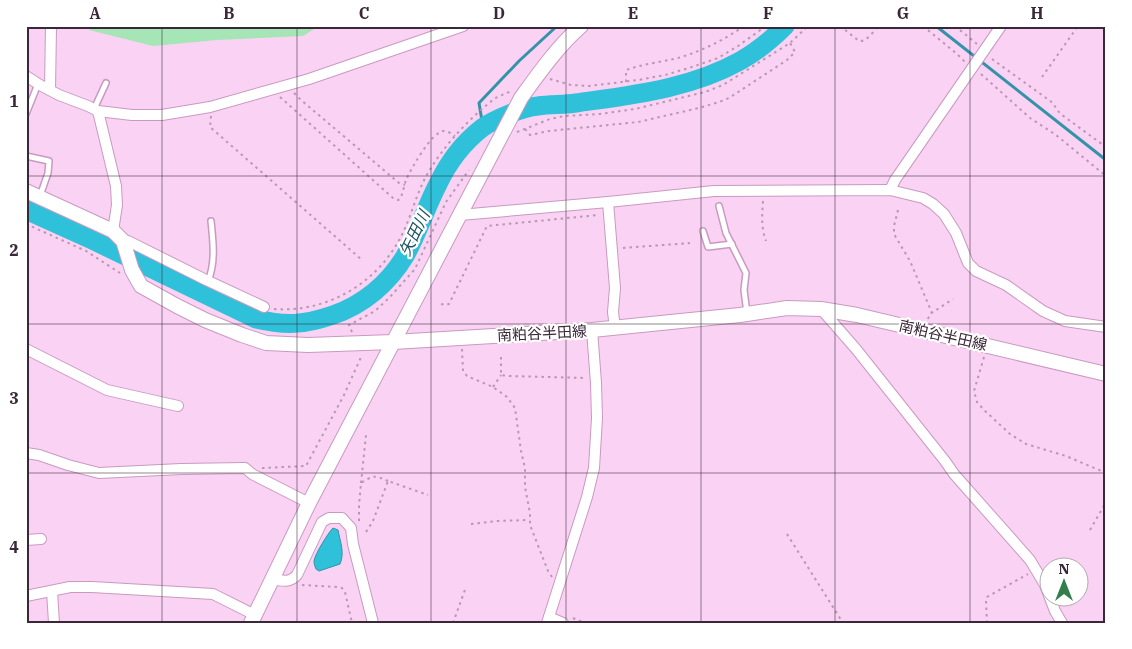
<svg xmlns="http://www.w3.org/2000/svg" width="1132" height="649" font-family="'IBM Plex Serif','Noto Sans JP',serif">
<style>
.green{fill:#a6e5b6}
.water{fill:#30c1da;stroke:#3393a9}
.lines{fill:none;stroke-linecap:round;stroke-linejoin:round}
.stream{stroke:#3393a9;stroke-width:3}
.river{stroke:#30c1da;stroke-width:19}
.lane-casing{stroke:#c99ac1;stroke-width:8}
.street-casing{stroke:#c99ac1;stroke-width:12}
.secondary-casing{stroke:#c99ac1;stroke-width:16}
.path{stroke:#b898b3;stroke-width:2;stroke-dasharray:2.5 4;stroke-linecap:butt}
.lane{stroke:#fff;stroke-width:5}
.street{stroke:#fff;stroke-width:10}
.secondary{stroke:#fff;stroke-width:14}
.grid{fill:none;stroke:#3a2737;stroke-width:1;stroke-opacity:0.55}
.labels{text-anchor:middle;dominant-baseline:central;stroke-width:4.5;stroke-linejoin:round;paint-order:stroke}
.street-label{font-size:15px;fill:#3a2737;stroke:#fff}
.water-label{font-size:16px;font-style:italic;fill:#1d5560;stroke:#fff}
.neatline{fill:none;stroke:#3a2737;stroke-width:2}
.grid-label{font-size:16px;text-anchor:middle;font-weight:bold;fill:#3a2737}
</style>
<rect width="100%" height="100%" fill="#fad2f3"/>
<!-- green -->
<path class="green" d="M 92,26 L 319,26 L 303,36 L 217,40 L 153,46 L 89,30 Z"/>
<!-- water -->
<path class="water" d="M 333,528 L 338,530 C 340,541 345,553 340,564 L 319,571 L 316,569 C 315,566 314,565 314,561 C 315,554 328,533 333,528 Z"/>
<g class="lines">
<!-- stream -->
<g class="stream">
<path d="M 936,26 L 1106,160"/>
<path d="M 483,127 L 479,103 L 519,61 L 557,26"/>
</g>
<!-- river -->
<path class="river" d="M 26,210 L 88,238 L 256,319 C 286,326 304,325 333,315 C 363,305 389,283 405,256 C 418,233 426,207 438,184 C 448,163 464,142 482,128 C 494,119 524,107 538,106 C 551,104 563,105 576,103 C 631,95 690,89 740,61 C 756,52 772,39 785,26"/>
<!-- lane casing -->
<g class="lane-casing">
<g id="lane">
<path d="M 94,109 L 106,83"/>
<path d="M 26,114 L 38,84"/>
<path d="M 26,156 L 49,161 L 48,173 L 40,196"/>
<path d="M 719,206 L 726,233 L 746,273 L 744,290 L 747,313"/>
<path d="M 703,231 L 708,247 L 732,244"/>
<path d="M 208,281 C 216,262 213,241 211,221"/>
</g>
</g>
<!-- street casing -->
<g class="street-casing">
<g id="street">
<path d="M 26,76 L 40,85 L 59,95 L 88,106 L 98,111 L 132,115 L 162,115 L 210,107 L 309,79 L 463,26"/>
<path d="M 50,90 L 51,26"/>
<path d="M 98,111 L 116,186 L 117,205 L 113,231"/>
<path d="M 890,190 L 895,180 L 1001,26"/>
<path d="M 608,202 L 615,288 L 613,312 L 615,328"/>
<path d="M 460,215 L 608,202 L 714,191 L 890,190 L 923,198 L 933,204 L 944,214 L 956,233 L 968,263 L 976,271 L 1006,285 L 1043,311 L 1065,321 L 1106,327"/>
<path d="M 123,241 L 128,241 L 206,280 L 264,307"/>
<path d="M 821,309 L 856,349 L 945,461 L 954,474 L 1030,560 L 1045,585 L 1055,611 L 1062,623"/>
<path d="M 26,349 L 107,390 L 178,406"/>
<path d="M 26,453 L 39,455 L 68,465 L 99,473 L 181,469 L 245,468 L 252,474 L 309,503"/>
<path d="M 26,540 L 41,539"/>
<path d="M 272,579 C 282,581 290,583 297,575 L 322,522 L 329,518 L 342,518 L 351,528 L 353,544 L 373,623"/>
<path d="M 52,591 L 54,623"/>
<path d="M 26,596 L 70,587 L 92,587 L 213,594 L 255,615"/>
<path d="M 549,617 L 563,623"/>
<path d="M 547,623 L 587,497 L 594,468 L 597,418 L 596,383 L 592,330"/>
</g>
</g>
<!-- secondary casing -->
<g class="secondary-casing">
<g id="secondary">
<path d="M 26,191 L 113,231 L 123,241 L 132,270 L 141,286 L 177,306 L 205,320 L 242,335 L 266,343 L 308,345 L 393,342 L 592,330 L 740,315 L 787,308 L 821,309 L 857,315 L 1106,374"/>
<path d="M 251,623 L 309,503 L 521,98 C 539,73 558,46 581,26"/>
</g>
</g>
<!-- path -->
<g class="path">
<path d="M 840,26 L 859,41 C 867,42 873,32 878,26"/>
<path d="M 923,26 L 957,54 L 965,62"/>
<path d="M 955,26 L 977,44"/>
<path d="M 1098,26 L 1106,32"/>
<path d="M 992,59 L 1053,103 L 1057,110 L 1062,115 L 1106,147"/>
<path d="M 981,74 L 1030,118 L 1056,135 L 1106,176"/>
<path d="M 1042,77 L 1078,26"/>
<path d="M 550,79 L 571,85 L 589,86 L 638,80 L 665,75 L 689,68 L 718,58 L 738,46 L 766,26"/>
<path d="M 626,82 L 626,70 C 643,64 661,62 678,58 C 702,51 724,40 744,26"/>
<path d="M 294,93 L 301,100 L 399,183 L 405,185"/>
<path d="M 280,97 L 393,198 L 398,200 L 400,199 C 403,193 404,186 406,180 C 411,169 432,131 444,131 C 448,131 452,134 455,136"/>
<path d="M 211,116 L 210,127 L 362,260"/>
<path d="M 525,129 L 530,135 L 549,131 L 638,122 L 699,108 L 719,102 L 729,98 L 787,60 L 795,52 L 790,43"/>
<path d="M 517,132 L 550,119 L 564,116 L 600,114 L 635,109 L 705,92 L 723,85 L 790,43 L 808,26"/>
<path d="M 763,201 C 762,215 761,228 766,241"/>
<path d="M 898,210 L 894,226 L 894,234 L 910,261 L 932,313"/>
<path d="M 26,224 L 86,251 L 120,273"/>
<path d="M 623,248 L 690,243"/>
<path d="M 441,304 L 446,305 L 449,304 L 487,226 L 598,215"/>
<path d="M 274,309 C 324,313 373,286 398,242 C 411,220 415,195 428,173 C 444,145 469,119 494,99 C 499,96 505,94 511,91"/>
<path d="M 928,319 L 930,314 L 953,299"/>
<path d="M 352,332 L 349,325 L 375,311 L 389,298 L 415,269 L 446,202 L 469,170"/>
<path d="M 462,349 L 463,371 L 467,376 L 493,387 L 507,397 L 515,408 L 521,451 L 525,468 L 525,487 L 530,513 L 530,525 L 548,571 L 552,577"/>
<path d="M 501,357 L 501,375 L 509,376 L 586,378"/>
<path d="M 984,357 L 974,391 L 977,402 L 984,410 L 1010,434 L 1026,444 L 1066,456 L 1106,473"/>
<path d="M 493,387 L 501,375"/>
<path d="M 262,468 L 306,466 L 344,395 L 362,355"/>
<path d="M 361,483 L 366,435"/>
<path d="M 359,521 L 359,505 L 361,483 C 374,475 374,475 388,481"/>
<path d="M 471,524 L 497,521 L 529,520"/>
<path d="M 1090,530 L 1106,502"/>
<path d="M 366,532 L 373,521 L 388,481 L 428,495"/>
<path d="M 787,534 L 843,623"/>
<path d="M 302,585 L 337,587 L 342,588 L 345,592 L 352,623"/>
<path d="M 573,618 L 585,623"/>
<path d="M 453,623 L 466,587"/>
<path d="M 987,623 L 986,601 L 987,597 L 1028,574"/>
</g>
<!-- lane -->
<use href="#lane" class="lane"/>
<!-- street -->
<use href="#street" class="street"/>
<!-- secondary -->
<use href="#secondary" class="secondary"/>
</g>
<!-- grid -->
<path class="grid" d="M 162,26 L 162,623M 297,26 L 297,623M 431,26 L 431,623M 566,26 L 566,623M 701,26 L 701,623M 835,26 L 835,623M 970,26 L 970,623M 26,176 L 1106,176M 26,324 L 1106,324M 26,473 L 1106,473"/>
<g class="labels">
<!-- street labels -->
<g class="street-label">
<text transform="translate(542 333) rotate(-3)">南粕谷半田線</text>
<text transform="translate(943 335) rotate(13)">南粕谷半田線</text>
</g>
<!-- water labels -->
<g class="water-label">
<text transform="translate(414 233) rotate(-64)">矢田川</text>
</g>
</g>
<!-- border -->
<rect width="1132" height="649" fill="none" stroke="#ffffff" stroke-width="55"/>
<!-- north arrow -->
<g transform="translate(1064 582)"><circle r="24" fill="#ffffff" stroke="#b0a9af"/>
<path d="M0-4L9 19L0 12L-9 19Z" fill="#327e4c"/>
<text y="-8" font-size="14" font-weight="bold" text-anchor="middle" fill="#3a2737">N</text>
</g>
<rect x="28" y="28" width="1076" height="594" class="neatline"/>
<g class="grid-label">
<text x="95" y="19">A</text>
<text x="229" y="19">B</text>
<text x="364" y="19">C</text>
<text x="499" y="19">D</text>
<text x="633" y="19">E</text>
<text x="768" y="19">F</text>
<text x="903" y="19">G</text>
<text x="1037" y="19">H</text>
<text x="14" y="107">1</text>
<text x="14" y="256">2</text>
<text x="14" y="404">3</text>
<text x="14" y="553">4</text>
</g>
</svg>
